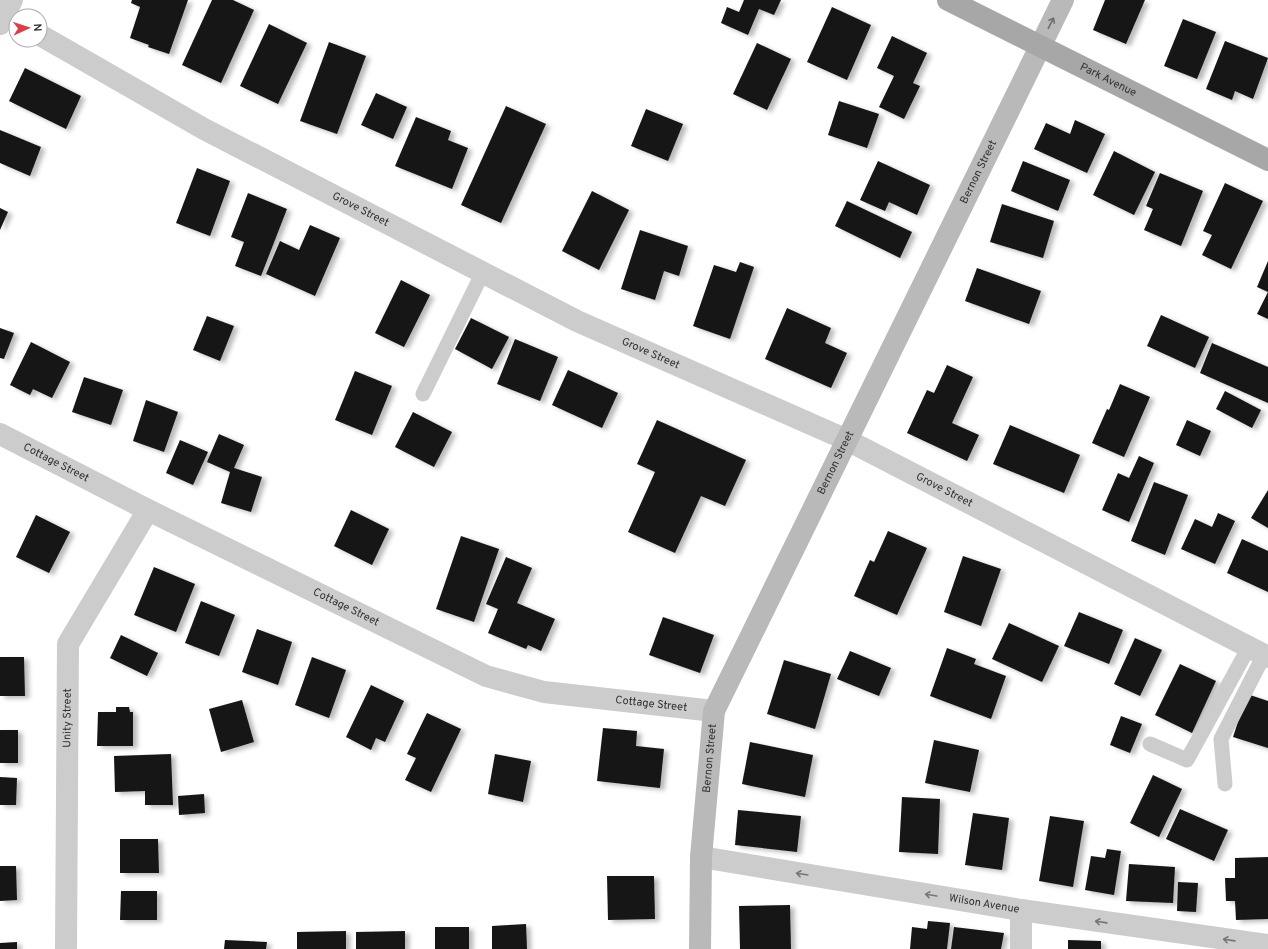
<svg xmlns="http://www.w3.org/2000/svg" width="1268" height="949" font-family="Overpass,sans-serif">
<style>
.building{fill:#161616;filter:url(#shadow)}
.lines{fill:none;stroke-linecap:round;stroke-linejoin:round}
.lane{stroke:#ccc;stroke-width:15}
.street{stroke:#ccc;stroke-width:22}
.secondary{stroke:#b9b9b9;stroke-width:22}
.primary{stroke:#a7a7a7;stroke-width:22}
.oneway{stroke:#6d6d6d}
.oneway2{stroke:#767676}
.labels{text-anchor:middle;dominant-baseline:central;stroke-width:4;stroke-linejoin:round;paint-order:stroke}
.street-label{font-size:11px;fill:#2f2f2f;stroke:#fff}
</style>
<defs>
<filter id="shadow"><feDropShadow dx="4.5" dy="2.5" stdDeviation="2" flood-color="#0004"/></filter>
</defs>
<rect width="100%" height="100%" fill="#fff"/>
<!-- building -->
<g class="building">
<path d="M 132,0 L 188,0 L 169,54 L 148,47 L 149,45 L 130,38 L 140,7 L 131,3 Z"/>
<path d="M 212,0 L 233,0 L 254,10 L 221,83 L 182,65 Z"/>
<path d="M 744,0 L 781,0 L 774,15 L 759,9 L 748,35 L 721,23 L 727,7 L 739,12 Z"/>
<path d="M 1105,0 L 1145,0 L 1126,44 L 1093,30 Z"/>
<path d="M 832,7 L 871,25 L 847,80 L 807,62 Z"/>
<path d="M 1183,19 L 1216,32 L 1197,79 L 1164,66 Z"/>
<path d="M 269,24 L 307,43 L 278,104 L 240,86 Z"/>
<path d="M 892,36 L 927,53 L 913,83 L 920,86 L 904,119 L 879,107 L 894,76 L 877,68 Z"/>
<path d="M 1225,41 L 1268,58 L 1253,99 L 1235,91 L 1232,100 L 1206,89 Z"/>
<path d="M 329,42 L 366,56 L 337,134 L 300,121 Z"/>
<path d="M 757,43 L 791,59 L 767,110 L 733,94 Z"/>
<path d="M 25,68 L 81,96 L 66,129 L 9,101 Z"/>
<path d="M 376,93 L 407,107 L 393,139 L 361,125 Z"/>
<path d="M 839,101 L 879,114 L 867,148 L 828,135 Z"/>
<path d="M 506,106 L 546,124 L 501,223 L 461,205 Z"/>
<path d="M 646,109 L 683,124 L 668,161 L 631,146 Z"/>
<path d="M 416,117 L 451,131 L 448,140 L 468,148 L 452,189 L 395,166 Z"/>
<path d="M 1075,120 L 1105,134 L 1087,173 L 1034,149 L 1046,123 L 1070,134 Z"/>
<path d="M 0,130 L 41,147 L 30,176 L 0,163 Z"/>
<path d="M 1114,151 L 1155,172 L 1134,215 L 1093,195 Z"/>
<path d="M 878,161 L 930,185 L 917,215 L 889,202 L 885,211 L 860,200 Z"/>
<path d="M 1023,161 L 1070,180 L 1058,211 L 1011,191 Z"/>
<path d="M 197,168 L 230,181 L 210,236 L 176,223 Z"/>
<path d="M 1160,173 L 1203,191 L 1181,246 L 1144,230 L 1153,209 L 1146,206 Z"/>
<path d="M 1225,183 L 1263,201 L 1231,269 L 1202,255 L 1212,235 L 1203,231 Z"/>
<path d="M 592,191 L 629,210 L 599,270 L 562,251 Z"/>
<path d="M 248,193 L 287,209 L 261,276 L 235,266 L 244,242 L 231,237 Z"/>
<path d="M 847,201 L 912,232 L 900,258 L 835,226 Z"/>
<path d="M 1002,204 L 1054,221 L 1043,258 L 990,242 Z"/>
<path d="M 0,208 L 8,212 L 0,230 Z"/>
<path d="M 310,225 L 340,238 L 315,296 L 266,274 L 280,241 L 299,250 Z"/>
<path d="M 640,230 L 688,246 L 679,276 L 664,271 L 655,300 L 621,289 Z"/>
<path d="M 1268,261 L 1268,319 L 1257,314 L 1268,292 L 1257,287 Z"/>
<path d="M 740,262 L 754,267 L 730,339 L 693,326 L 714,265 L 736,272 Z"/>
<path d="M 977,268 L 1041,291 L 1029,324 L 965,301 Z"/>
<path d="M 401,280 L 430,295 L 404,347 L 375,333 Z"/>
<path d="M 787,308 L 831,328 L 825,343 L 847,353 L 831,388 L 765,359 Z"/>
<path d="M 1161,315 L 1209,337 L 1195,368 L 1147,346 Z"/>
<path d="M 207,316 L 234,326 L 220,361 L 193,350 Z"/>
<path d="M 471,318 L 509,337 L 492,369 L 455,349 Z"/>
<path d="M 0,328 L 14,333 L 4,359 L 0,358 Z"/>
<path d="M 515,339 L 558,357 L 540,401 L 497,384 Z"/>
<path d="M 31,342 L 70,362 L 52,398 L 33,389 L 30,395 L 10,385 Z"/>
<path d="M 1212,343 L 1268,367 L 1268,403 L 1200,373 Z"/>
<path d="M 947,365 L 973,377 L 952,423 L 979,435 L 967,461 L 907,433 L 927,390 L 934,393 Z"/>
<path d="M 568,370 L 618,393 L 602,428 L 552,405 Z"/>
<path d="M 355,371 L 392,386 L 372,435 L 335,420 Z"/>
<path d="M 84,377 L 123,390 L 111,425 L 72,412 Z"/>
<path d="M 1120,384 L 1150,397 L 1124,457 L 1092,443 L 1107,409 L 1109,410 Z"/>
<path d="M 1225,391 L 1261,410 L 1252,428 L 1216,409 Z"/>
<path d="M 146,400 L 178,412 L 164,452 L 133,441 Z"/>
<path d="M 413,412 L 452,432 L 434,467 L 395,447 Z"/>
<path d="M 657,420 L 746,460 L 725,506 L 701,496 L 675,553 L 628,532 L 655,472 L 637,464 Z"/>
<path d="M 1187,420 L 1211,431 L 1200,456 L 1176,445 Z"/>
<path d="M 1010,425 L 1080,455 L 1064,493 L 993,464 Z"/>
<path d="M 219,434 L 244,445 L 234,468 L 262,477 L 251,512 L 221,503 L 230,472 L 207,462 Z"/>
<path d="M 180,440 L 208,452 L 193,485 L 166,473 Z"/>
<path d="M 1139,456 L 1154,463 L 1129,522 L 1102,510 L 1118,473 L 1129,478 Z"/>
<path d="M 1154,482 L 1188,495 L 1165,555 L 1131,541 Z"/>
<path d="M 1268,490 L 1268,528 L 1251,518 Z"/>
<path d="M 351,510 L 389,529 L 372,565 L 334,546 Z"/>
<path d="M 1218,513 L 1235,521 L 1215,564 L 1181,549 L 1195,519 L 1212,527 Z"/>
<path d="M 36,515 L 70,532 L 49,573 L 16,557 Z"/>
<path d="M 888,531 L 927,548 L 897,615 L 854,596 L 870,560 L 874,562 Z"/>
<path d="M 461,536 L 499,549 L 474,622 L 436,609 Z"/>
<path d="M 1242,539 L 1268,551 L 1268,592 L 1227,573 Z"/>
<path d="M 963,556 L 1001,569 L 981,626 L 944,612 Z"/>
<path d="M 506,557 L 532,568 L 517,603 L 555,619 L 541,651 L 528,645 L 526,649 L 488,633 L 498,609 L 486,604 Z"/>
<path d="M 154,567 L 195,584 L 176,632 L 134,615 Z"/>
<path d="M 201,601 L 235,615 L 219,656 L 185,643 Z"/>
<path d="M 1079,612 L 1123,630 L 1109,664 L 1064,646 Z"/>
<path d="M 663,617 L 714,635 L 700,673 L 649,655 Z"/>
<path d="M 1009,623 L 1059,646 L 1042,682 L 992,659 Z"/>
<path d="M 257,629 L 292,642 L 278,685 L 242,672 Z"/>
<path d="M 121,635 L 158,653 L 147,676 L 110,658 Z"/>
<path d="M 1135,638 L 1162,650 L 1140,696 L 1114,684 Z"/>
<path d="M 947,648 L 976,659 L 974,664 L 1006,676 L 991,719 L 930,696 Z"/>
<path d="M 850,651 L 891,668 L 879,696 L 837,679 Z"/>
<path d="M 0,657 L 24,657 L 25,696 L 0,696 Z"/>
<path d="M 312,657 L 346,670 L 329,718 L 295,705 Z"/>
<path d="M 784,660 L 831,674 L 815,729 L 767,714 Z"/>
<path d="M 1180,664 L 1216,681 L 1192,733 L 1155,715 Z"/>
<path d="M 371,685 L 404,701 L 385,742 L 376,738 L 371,750 L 346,737 Z"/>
<path d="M 1247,694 L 1268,701 L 1268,748 L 1233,737 Z"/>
<path d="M 242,700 L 254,742 L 221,752 L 209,709 Z"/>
<path d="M 116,707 L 129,707 L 130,712 L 133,712 L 133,746 L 97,746 L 98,712 L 116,712 Z"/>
<path d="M 427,713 L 461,729 L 431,792 L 405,780 L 416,758 L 407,754 Z"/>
<path d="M 1121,716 L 1142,724 L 1130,753 L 1110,745 Z"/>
<path d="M 603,728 L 637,731 L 636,746 L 664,749 L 660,788 L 597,781 Z"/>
<rect x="0" y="730" width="18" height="33"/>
<path d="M 934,740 L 979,750 L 970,792 L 925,783 Z"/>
<path d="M 750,742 L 813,755 L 805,797 L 742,784 Z"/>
<path d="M 171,754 L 173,805 L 145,805 L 145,791 L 115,792 L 114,756 Z"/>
<path d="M 495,754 L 531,761 L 523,802 L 488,794 Z"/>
<path d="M 1153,775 L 1182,789 L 1159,837 L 1130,823 Z"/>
<path d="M 0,777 L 17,778 L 16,805 L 0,805 Z"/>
<path d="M 204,794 L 205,813 L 179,815 L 178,796 Z"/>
<path d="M 902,797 L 940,799 L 938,854 L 899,852 Z"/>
<path d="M 1180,809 L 1228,830 L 1214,861 L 1166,839 Z"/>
<path d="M 738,810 L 801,816 L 797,852 L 735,845 Z"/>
<path d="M 973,813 L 1009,818 L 1002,870 L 965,865 Z"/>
<path d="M 1050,816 L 1084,821 L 1073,887 L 1039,881 Z"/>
<path d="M 120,839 L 158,839 L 159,873 L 120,873 Z"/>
<path d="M 1107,849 L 1121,851 L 1114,895 L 1085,890 L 1091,856 L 1105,858 Z"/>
<path d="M 1268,857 L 1268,919 L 1236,920 L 1235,901 L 1226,901 L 1225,878 L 1235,878 L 1235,858 Z"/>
<path d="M 1129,864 L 1175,867 L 1173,903 L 1126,901 Z"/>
<path d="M 0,866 L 16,866 L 17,900 L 0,901 Z"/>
<path d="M 607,876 L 654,876 L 655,919 L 608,920 Z"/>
<path d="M 1178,882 L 1198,883 L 1196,912 L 1177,911 Z"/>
<path d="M 121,891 L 157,891 L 157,920 L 120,920 Z"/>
<path d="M 790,905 L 791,949 L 740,949 L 739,906 Z"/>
<path d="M 928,921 L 950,923 L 947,949 L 910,949 L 912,927 L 927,929 Z"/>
<path d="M 526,924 L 527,949 L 492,949 L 492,926 Z"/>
<rect x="435" y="927" width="34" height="22"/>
<path d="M 954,927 L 1004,933 L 1001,949 L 951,949 Z"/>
<path d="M 346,931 L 346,949 L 297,949 L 297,932 Z"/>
<path d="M 405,931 L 405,949 L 356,949 L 356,932 Z"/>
<path d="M 225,940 L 267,942 L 266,949 L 224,949 Z"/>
<path d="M 1068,940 L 1101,941 L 1101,949 L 1068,949 Z"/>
<path d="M 17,942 L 17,949 L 0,949 L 0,943 Z"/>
</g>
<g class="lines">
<!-- lane -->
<g class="lane">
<path d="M 423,394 L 483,272"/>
<path d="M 1150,744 L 1187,760 L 1249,647"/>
<path d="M 1225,784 L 1221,739 L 1264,655"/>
</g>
<!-- street -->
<g class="street">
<path d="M 0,24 L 12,0"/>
<path id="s1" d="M 40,35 L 204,129 L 577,321 L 847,440 L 1268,657"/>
<path id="s2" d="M 0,434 L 148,510 L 486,676 L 544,692 L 714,711"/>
<path id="s3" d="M 701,857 L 1021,910 L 1268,945"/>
<path d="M 1021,910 L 1021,949"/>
<path id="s4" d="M 66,949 L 68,644 L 148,510"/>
</g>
<!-- secondary -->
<path class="secondary" id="s5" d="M 700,949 L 701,857 L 714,711 L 1063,0"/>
<!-- primary -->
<path class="primary" id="s6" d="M 948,0 L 1268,160"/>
</g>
<!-- one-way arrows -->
<defs><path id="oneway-shaft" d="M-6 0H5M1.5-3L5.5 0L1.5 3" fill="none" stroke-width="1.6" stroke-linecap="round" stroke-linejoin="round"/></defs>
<use class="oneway" href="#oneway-shaft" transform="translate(1051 23) rotate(-63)"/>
<g class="oneway2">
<use href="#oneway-shaft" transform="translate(802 874) rotate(-171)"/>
<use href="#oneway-shaft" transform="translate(931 895) rotate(-171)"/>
<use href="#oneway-shaft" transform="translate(1101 922) rotate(-172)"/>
<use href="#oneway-shaft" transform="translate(1229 940) rotate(-172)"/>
</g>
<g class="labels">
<!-- street labels -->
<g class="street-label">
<text stroke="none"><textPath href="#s6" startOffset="179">Park Avenue</textPath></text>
<text stroke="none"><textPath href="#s5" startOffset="839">Bernon Street</textPath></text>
<text stroke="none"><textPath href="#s1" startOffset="365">Grove Street</textPath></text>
<text stroke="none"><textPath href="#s1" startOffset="689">Grove Street</textPath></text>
<text stroke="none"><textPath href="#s2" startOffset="63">Cottage Street</textPath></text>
<text stroke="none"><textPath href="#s5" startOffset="515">Bernon Street</textPath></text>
<text stroke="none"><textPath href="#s1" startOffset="1013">Grove Street</textPath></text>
<text stroke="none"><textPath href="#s2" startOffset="387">Cottage Street</textPath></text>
<text stroke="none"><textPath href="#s2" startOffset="711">Cottage Street</textPath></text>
<text stroke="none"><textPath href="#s4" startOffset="231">Unity Street</textPath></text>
<text stroke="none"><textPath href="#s5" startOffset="191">Bernon Street</textPath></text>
<text stroke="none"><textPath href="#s3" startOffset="287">Wilson Avenue</textPath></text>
</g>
</g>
<!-- north arrow -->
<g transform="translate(28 28) rotate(87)"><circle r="19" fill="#ffffff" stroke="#acacac"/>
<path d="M0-3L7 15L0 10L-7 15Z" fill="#db3d4b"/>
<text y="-6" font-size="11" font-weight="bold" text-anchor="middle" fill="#2f2f2f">N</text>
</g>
</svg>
